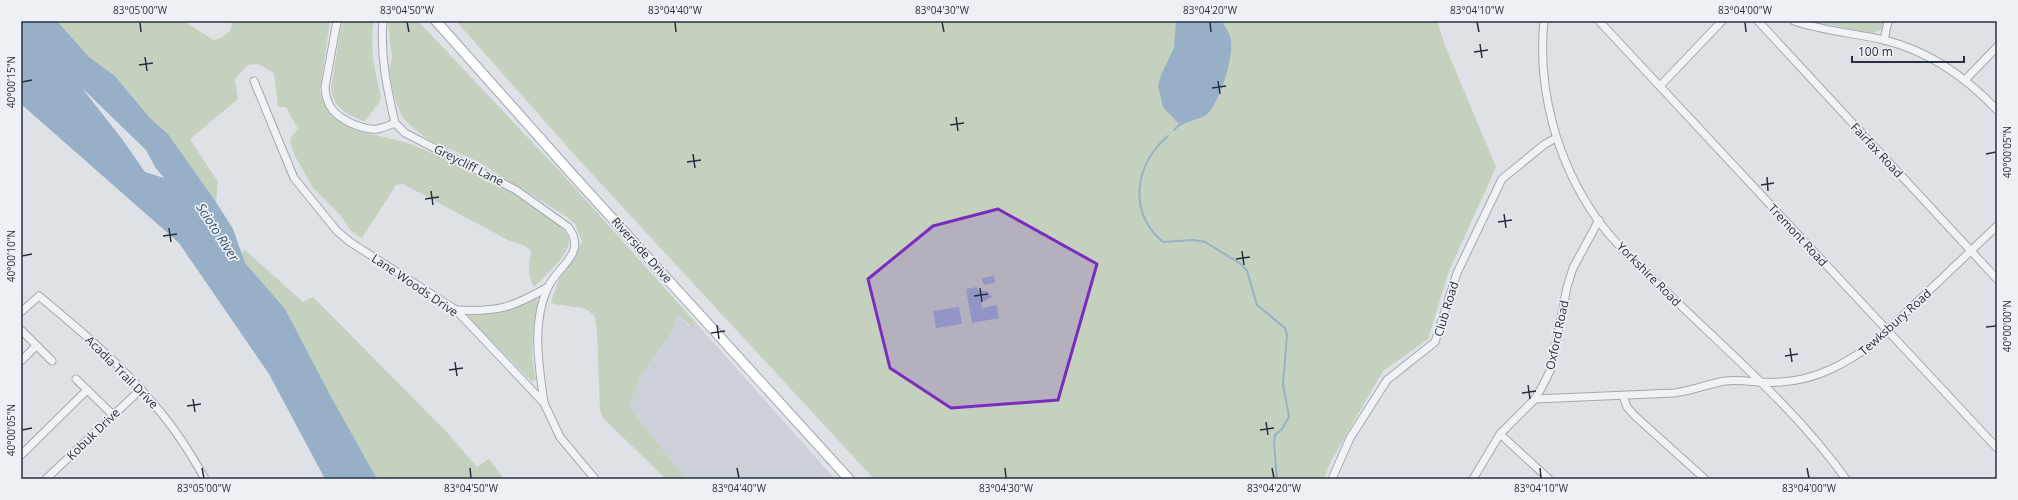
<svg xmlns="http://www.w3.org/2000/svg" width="2018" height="500" font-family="'Open Sans',sans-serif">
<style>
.built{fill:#ccd1d9}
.green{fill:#c4d1bf}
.water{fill:#98b0c7;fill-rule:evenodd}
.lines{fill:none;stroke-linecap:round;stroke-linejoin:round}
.stream{stroke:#98b0c7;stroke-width:2}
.minor-casing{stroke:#a3a9b1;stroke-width:9}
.major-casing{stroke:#9da6b3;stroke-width:11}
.minor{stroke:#f0f2f6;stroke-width:7}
.major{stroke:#fff;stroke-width:9}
.marked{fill:#7b2cbf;fill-opacity:0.2;stroke:#7b2cbf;stroke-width:3;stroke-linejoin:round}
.ticks{fill:none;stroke:#27303e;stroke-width:1.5}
.labels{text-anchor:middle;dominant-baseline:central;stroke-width:3.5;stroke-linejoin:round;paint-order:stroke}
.street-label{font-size:12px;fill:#27303e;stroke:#edf0f5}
.water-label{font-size:13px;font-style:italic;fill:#324f71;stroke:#edf0f5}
.neatline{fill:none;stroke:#27303e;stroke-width:1.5}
.ticks-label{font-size:10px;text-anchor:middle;fill:#27303e}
</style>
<rect width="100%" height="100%" fill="#dee2e7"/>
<!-- built -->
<path class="built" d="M 677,314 L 689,326 L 695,325 L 696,323 L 835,479 L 686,479 L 631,409 L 630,405 L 640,377 L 674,329 Z"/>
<!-- green -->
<g class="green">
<path d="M 57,21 L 183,21 L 214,40 L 221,38 L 230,31 L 232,24 L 230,21 L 330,21 L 320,90 C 321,102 329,115 340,122 C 360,134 385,136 407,143 C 432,151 571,215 569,242 C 568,256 544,277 534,287 C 527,277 529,262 531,251 L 525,246 L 510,241 L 403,184 L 396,185 L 362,238 L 351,231 L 341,216 L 313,188 L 295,156 L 290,142 L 291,137 L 298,129 L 286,107 L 278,107 L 274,73 L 258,64 L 248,65 L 235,79 L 238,99 L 190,139 L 218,182 L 216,202 L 168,134 L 149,117 L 115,76 L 89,57 Z"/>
<path d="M 342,21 L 374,21 C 369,47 375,72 381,97 L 380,101 L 366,120 L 363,121 C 344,112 334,109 331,87 Z"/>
<path d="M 388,21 L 418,21 L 567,179 L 696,323 L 692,327 L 677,314 L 674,329 L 640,377 L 630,405 L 631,409 L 686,479 L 666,479 L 604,419 L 600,411 L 597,331 L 595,317 L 589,311 L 583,308 L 553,304 L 551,302 L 559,279 L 582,242 L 575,224 L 567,217 L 477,161 L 429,140 L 414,129 L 403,118 L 395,100 L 389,70 L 392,58 Z"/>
<path d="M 456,21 L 1437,21 L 1446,48 L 1496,167 L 1449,271 L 1428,339 L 1383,371 L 1331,461 L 1324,479 L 874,479 L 580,161 Z"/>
<path d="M 1810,21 L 1884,21 L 1881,30 L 1873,33 Z"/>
<path d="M 245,250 L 303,302 L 313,297 L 444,429 L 477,467 L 489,459 L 504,479 L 377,479 L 329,393 L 245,263 L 241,252 Z"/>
<path d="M 537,298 L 538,302 C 533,328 529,353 536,379 L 532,382 L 467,316 L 470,313 L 494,314 L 509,310 Z"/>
</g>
<!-- water -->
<g class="water">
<path d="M 21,21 L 57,21 L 89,57 L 115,76 L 149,117 L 168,134 L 216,202 L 233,229 L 245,263 L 285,309 L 329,393 L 377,479 L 325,479 L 269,374 L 179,243 L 21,104 ZM 82,88 L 146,150 L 155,167 L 164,178 L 145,172 L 122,139 Z"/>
<path d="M 1176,21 L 1222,21 C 1225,27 1230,34 1231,40 C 1234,56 1219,106 1206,115 C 1198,120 1188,120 1181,126 L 1163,107 L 1158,86 L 1161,75 L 1174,48 Z"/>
<path d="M 994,276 L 995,283 L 984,285 L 982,278 Z"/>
<path d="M 977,287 L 978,290 L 987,291 L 992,297 L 985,301 L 981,299 L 982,308 L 997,305 L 999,318 L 972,323 L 966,289 Z"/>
<path d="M 959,307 L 962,324 L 936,328 L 933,311 Z"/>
</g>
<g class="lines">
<!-- stream -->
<g class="stream">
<path d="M 1174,130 L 1181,123"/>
<path d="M 1168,136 C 1134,165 1128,212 1163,242 L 1193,240 L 1205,242 L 1241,264 L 1247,271 L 1257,305 L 1285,328 L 1287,335 L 1283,384 L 1289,417 L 1282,429 L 1275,435 L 1274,443 L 1277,479"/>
</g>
<!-- minor casing -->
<g class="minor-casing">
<g id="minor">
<path d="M 337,21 L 325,87 C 326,107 335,116 353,124 C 361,127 368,130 377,129 C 383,128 390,125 395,123"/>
<path d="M 383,21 C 380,56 387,88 395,123 L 405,133 L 516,190 L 568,227 C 588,253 558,266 548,287 C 531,324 539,365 544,403"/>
<path d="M 1544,21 C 1537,90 1557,162 1597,219 C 1619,249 1648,274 1675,300 C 1734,357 1798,412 1846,479"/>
<path d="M 1599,21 L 1997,448"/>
<path d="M 1758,21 L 1997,279"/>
<path d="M 1794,21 C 1823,31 1854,33 1884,40 C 1929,51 1965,76 1997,110"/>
<path d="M 1884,40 L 1888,21"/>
<path d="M 1966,79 L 1997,47"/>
<path d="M 254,81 L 294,178 L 337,231 L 350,242 L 456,310 L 544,403 L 560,437 L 595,479"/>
<path d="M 1660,86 L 1722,21"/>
<path d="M 456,310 C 498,312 512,308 548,287"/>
<path d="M 21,312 L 39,296 C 81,331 123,366 157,408 C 176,430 191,454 205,479"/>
<path d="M 21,330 L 52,361"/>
<path d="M 21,361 L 36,346"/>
<path d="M 76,379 L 113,415"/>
<path d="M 1623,396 L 1627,407 L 1635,416 L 1705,479"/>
<path d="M 1535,399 L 1674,393 C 1692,391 1708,384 1725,381 C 1744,379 1762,384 1781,382 C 1817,380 1847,363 1875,342 L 1997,226"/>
<path d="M 1500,434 L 1549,479"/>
<path d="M 21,455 L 87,390"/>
<path d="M 46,479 L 141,389"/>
<path d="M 1332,479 L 1350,438 L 1387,380 L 1435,342 L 1457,273 L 1502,179 L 1545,144 L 1556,138"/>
<path d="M 1473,479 L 1500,434 L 1535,399 L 1542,387 L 1551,369 L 1567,287 L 1573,268 L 1599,220"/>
</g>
</g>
<!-- major casing -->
<g class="major-casing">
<path id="major" d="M 436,21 L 571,173 L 849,479"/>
</g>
<!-- minor -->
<use href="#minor" class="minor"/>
<!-- major -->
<use href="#major" class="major"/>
</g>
<!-- marked area -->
<path class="marked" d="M 998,209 L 1097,264 L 1058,400 L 951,408 L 890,368 L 868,279 L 933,226 Z"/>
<!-- ticks -->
<path class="ticks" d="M 140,22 L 141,32M 407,22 L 409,32M 675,22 L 676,32M 942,22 L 944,32M 1210,22 L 1211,32M 1477,22 L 1479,32M 1745,22 L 1746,32M 1480,44 L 1482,58M 1474,52 L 1488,50M 145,57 L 147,71M 139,65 L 153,63M 1218,81 L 1220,94M 22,82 L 32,80M 1212,88 L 1226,86M 956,117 L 958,131M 950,125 L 964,123M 693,154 L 695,168M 1986,154 L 1996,152M 687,162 L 701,160M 1767,177 L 1768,191M 1761,185 L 1774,183M 431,191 L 433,205M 425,199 L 439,197M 1504,214 L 1506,228M 1498,222 L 1512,220M 169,228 L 171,242M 163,236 L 177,234M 1242,251 L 1244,265M 22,256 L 32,254M 1236,259 L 1250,257M 980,288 L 982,302M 974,296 L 988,294M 717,325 L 719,339M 1986,327 L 1996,326M 711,333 L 725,331M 1790,348 L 1792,362M 1785,356 L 1798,354M 455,362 L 457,376M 449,370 L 463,368M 1528,385 L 1530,399M 1522,393 L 1536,391M 193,399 L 195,412M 187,406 L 201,404M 1266,422 L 1268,435M 22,430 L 32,428M 1260,430 L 1274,428M 202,468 L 204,478M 470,468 L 471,478M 737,468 L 739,478M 1005,468 L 1006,478M 1272,468 L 1274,478M 1540,468 L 1541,478M 1807,468 L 1809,478"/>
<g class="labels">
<!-- street labels -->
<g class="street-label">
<text transform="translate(1877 150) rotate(47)">Fairfax Road</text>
<text transform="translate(469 165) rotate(27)">Greycliff Lane</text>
<text transform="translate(1798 235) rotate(47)">Tremont Road</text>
<text transform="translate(642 250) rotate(48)">Riverside Drive</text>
<text transform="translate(1649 274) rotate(45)">Yorkshire Road</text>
<text transform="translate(415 285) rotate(34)">Lane Woods Drive</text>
<text transform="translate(1446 309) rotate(-73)">Club Road</text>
<text transform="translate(1895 322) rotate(-42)">Tewksbury Road</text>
<text transform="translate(1557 335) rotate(-78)">Oxford Road</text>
<text transform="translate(122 372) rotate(45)">Acadia Trail Drive</text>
<text transform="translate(93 434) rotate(-44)">Kobuk Drive</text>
</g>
<!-- water labels -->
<g class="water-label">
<text transform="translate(218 232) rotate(57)">Scioto River</text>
</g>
</g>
<!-- border -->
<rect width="2018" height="500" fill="none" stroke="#edf0f5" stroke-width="44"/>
<!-- scale -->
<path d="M1852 56v6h112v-6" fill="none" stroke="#27303e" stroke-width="2"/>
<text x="1858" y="56" font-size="12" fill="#27303e" stroke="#edf0f5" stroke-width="3" paint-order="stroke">100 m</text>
<rect x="22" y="22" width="1974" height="456" class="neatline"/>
<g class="ticks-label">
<text x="140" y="14">83°05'00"W</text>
<text x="407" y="14">83°04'50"W</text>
<text x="675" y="14">83°04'40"W</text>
<text x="942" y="14">83°04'30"W</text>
<text x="1210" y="14">83°04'20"W</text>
<text x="1477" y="14">83°04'10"W</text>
<text x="1745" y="14">83°04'00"W</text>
<text transform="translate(11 82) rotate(-90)" y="4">40°00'15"N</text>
<text transform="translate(2007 152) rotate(-90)" y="4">40°00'05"N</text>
<text transform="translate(11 256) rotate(-90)" y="4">40°00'10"N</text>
<text transform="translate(2007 326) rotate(-90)" y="4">40°00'00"N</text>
<text transform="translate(11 430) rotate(-90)" y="4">40°00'05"N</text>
<text x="204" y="492">83°05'00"W</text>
<text x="471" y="492">83°04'50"W</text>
<text x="739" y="492">83°04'40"W</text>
<text x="1006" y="492">83°04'30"W</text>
<text x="1274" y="492">83°04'20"W</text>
<text x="1541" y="492">83°04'10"W</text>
<text x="1809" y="492">83°04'00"W</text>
</g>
</svg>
